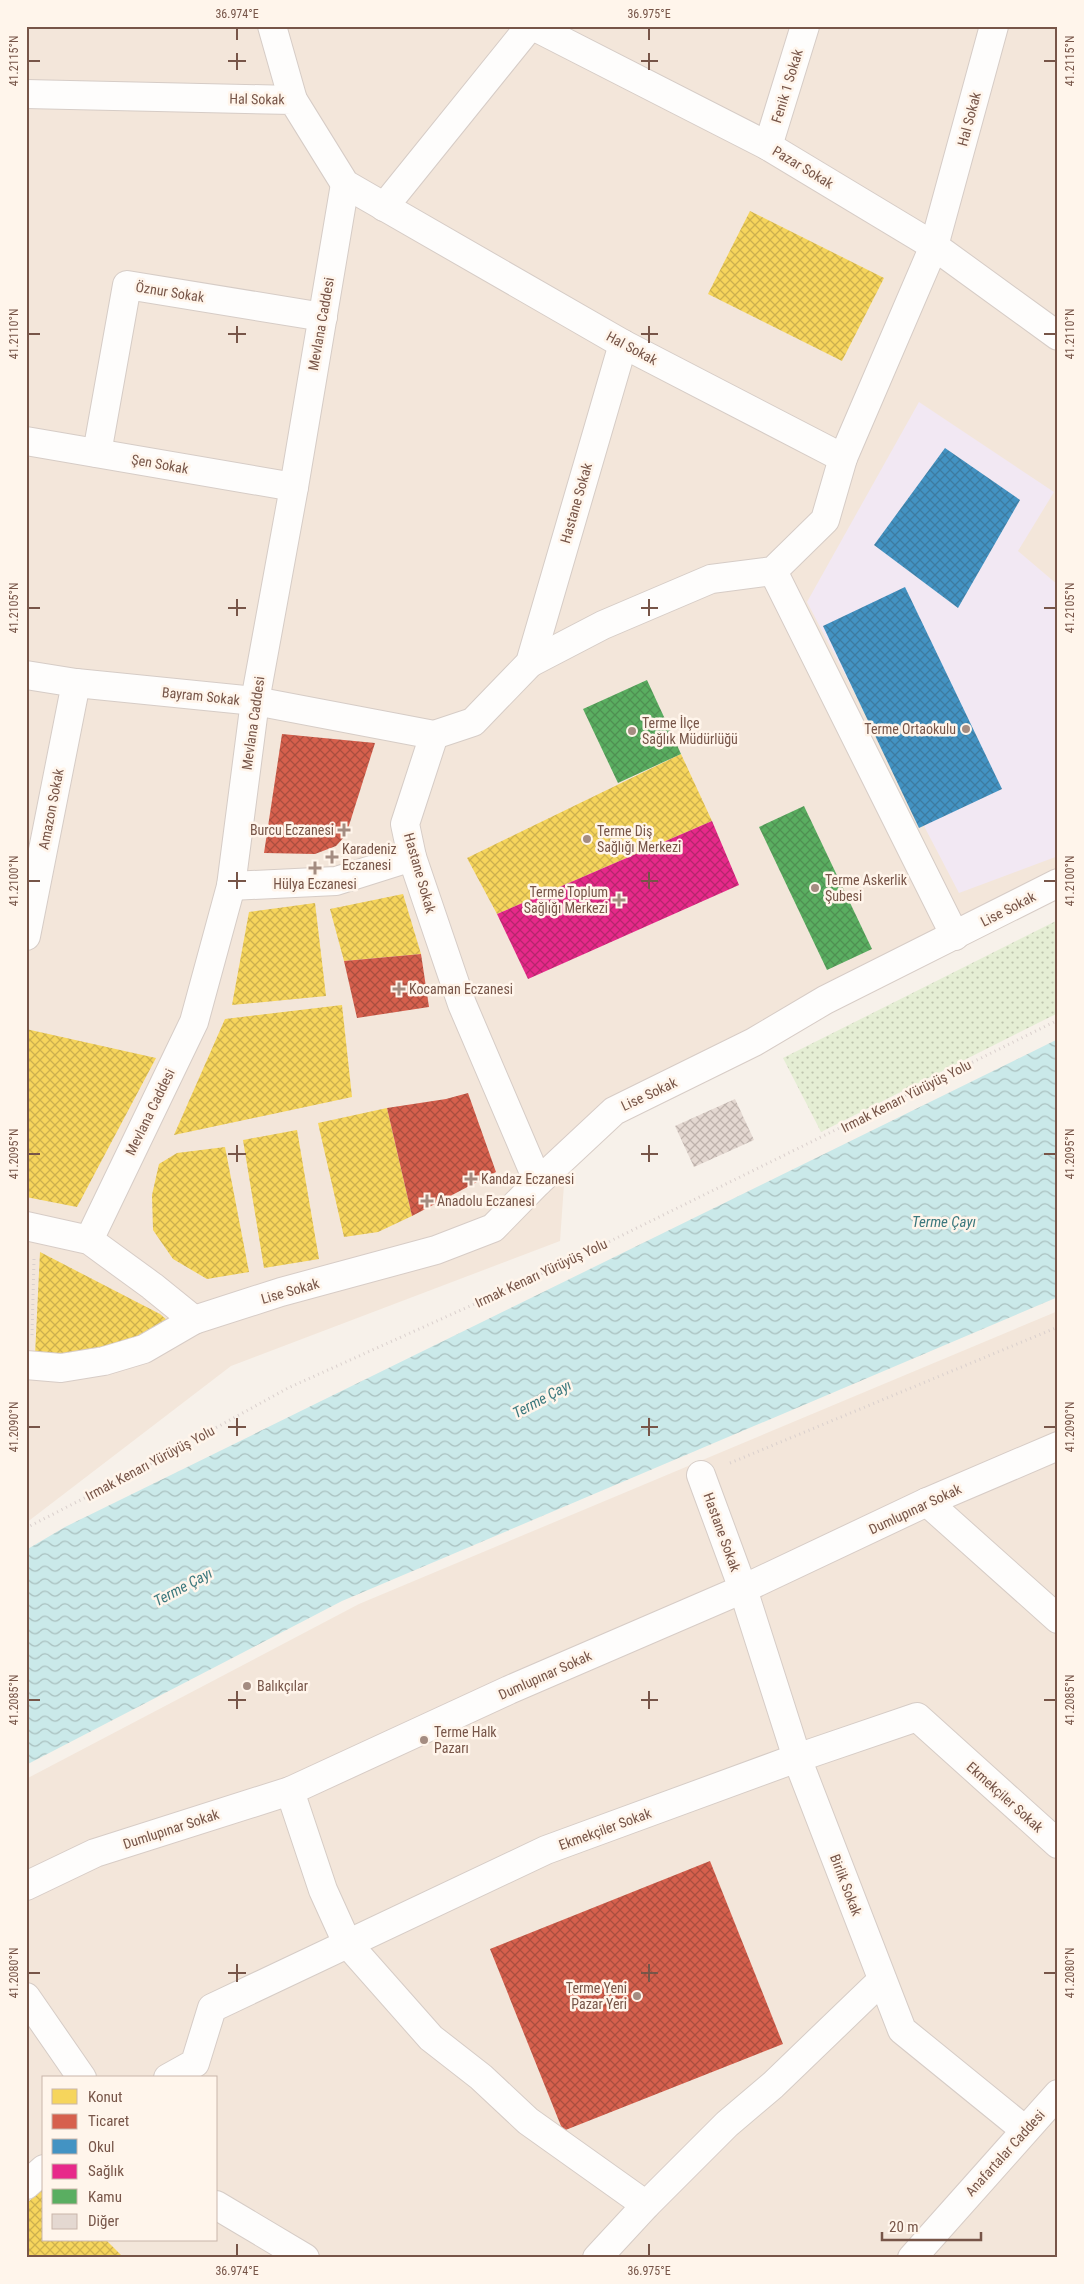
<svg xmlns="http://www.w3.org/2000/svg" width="1084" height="2284" font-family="'Roboto Condensed',sans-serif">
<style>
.residential{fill:#f3e6da;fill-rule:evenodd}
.education{fill:#f2e8f3}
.grass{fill:url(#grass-dots)}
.water{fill:url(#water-waves)}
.homes{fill:url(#homes-cross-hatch)}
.shops{fill:url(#shops-cross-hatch)}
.schools{fill:url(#schools-cross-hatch)}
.health{fill:url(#health-cross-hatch)}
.public{fill:url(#public-cross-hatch)}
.building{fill:url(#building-cross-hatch)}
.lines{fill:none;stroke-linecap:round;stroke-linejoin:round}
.street-casing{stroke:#d6ccc6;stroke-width:30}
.secondary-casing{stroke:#d7ccc6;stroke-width:30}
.path{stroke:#dad0cd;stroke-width:3;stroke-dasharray:1 4;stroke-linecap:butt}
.street{stroke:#fefdfc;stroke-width:28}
.secondary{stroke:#fefdfc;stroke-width:28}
.ticks{fill:none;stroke:#775548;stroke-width:2}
.poi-dot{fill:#a48c81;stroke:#fff5eb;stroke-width:2}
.labels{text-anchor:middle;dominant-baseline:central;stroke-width:5;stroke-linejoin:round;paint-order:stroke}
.street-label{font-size:14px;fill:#775548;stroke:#fff5eb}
.poi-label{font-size:14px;fill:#775548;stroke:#fff5eb;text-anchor:start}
.water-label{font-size:15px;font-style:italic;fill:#3b787d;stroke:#fff5eb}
.neatline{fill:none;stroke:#775548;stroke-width:2}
.ticks-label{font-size:12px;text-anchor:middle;fill:#775548}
</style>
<defs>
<pattern id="grass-dots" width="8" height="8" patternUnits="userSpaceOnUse" patternTransform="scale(1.25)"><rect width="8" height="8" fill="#e5eed4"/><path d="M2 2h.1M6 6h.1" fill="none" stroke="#bec4ae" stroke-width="1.8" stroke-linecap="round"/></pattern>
<pattern id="water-waves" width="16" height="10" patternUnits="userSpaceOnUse" patternTransform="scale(1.25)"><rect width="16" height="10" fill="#cae9e9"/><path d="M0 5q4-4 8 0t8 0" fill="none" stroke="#a9c0bf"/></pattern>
<pattern id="homes-cross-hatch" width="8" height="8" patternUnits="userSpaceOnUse" patternTransform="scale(1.25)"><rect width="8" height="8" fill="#f6d55c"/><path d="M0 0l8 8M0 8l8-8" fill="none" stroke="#ccb04e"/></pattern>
<pattern id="shops-cross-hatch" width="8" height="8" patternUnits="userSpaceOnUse" patternTransform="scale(1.25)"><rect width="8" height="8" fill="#d6604d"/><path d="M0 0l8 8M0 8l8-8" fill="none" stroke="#aa4e3f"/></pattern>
<pattern id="schools-cross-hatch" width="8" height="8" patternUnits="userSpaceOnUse" patternTransform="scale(1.25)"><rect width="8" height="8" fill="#4393c3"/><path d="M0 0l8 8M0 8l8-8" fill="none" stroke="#3d7ba0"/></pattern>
<pattern id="health-cross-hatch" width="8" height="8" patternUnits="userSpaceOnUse" patternTransform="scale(1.25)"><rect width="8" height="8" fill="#e7298a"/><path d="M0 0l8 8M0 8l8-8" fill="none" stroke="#b6256d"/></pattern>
<pattern id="public-cross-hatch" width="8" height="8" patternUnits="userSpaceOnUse" patternTransform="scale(1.25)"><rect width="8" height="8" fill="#5aae61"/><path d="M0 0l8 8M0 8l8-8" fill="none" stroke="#4f9052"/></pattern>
<pattern id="building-cross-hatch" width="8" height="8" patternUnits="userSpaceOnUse" patternTransform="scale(1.25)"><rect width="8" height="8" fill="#e4d8d1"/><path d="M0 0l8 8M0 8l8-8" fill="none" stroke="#beb2ac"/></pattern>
</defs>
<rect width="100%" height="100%" fill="#f7f1ea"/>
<!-- residential -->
<g class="residential">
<path d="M 26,26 L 1058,26 L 1058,890 L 614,1111 L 566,1156 L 560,1241 L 231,1366 L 26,1523 Z"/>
<path d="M 1058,1311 L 1058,2258 L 26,2258 L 26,1779 L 359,1604 ZM 44,2078 L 216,2078 L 216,2240 L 44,2240 Z"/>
</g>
<!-- education -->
<path class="education" d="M 919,402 L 1054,492 L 1018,551 L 1058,585 L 1058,856 L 959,893 L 807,602 Z"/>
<!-- grass -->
<path class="grass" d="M 1058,920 L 1058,1013 L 821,1132 L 783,1058 Z"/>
<!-- water -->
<path class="water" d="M 1058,1039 L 1058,1297 L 342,1601 L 26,1765 L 26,1550 L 65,1527 Z"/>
<!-- homes -->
<g class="homes">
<path d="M 750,211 L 884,278 L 842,361 L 708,294 Z"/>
<path d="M 681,754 L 712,821 L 497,914 L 467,858 Z"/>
<path d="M 403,894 L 421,954 L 344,961 L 330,909 Z"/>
<path d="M 315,903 L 326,996 L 232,1005 L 249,912 Z"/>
<path d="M 342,1005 L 352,1097 L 174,1135 L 225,1019 Z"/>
<path d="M 26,1029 L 156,1058 L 77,1207 L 26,1197 Z"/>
<path d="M 387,1108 L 412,1216 L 378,1232 L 344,1237 L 318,1123 Z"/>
<path d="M 297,1130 L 319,1259 L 264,1268 L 243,1140 Z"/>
<path d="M 225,1147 L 249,1272 L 207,1279 L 173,1259 L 153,1230 L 152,1195 L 159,1164 L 177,1153 Z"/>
<path d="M 26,1245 L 29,1245 L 28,1269 L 26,1269 Z"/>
<path d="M 40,1252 L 160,1314 L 167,1320 L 162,1331 L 76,1355 L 35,1355 Z"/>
<path d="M 44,2188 L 44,2240 L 106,2240 L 124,2258 L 26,2258 L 26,2204 Z"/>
</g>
<!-- shops -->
<g class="shops">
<path d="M 282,734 L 375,743 L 346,835 L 336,846 L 315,854 L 264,853 Z"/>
<path d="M 421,954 L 429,1007 L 357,1018 L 344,961 Z"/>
<path d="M 468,1093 L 496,1172 L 412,1216 L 387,1108 L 446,1099 Z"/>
<path d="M 710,1861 L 783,2044 L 563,2131 L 490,1949 Z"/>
</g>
<!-- schools -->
<g class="schools">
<path d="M 945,448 L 1020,500 L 958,608 L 874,545 Z"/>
<path d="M 905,587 L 1002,789 L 919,828 L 823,626 Z"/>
</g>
<!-- health -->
<path class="health" d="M 712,821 L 739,885 L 528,979 L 497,914 Z"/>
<!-- public -->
<g class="public">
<path d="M 647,680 L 681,754 L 618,783 L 583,709 Z"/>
<path d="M 804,806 L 872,949 L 827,970 L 759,827 Z"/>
</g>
<!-- building -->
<path class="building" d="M 735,1099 L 754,1140 L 694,1167 L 675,1126 Z"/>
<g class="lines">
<!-- street casing -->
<g class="street-casing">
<g id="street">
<path d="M 272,26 L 293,100"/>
<path d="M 533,26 L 768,146 L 934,246 L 1058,336"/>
<path d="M 26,94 L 293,100 L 345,184 L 623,344 L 843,458 L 934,246 L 994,26"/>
<path d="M 768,146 L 805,26"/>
<path d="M 384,207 L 530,26"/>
<path d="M 26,441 L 294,487"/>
<path d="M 97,453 L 127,285 L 323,317"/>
<path d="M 773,571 L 955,936"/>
<path d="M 530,663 L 603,625 L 711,579 L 773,571 L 825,520 L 843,458"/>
<path d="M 26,675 L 76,683 L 255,701 L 434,735 L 473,722 L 530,663 L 623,344"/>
<path d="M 434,735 L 405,824 L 412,857 L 462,1004 L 538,1182"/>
<path d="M 231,886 L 336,881 L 412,857"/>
<path d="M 26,936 L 76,683"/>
<path d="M 89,1240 L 194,1022 L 231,886 L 255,701 L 294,487 L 345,184"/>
<path d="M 701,1475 L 743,1589 L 797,1758 L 902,2030 L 1025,2130"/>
<path d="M 927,1502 L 1058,1619"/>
<path d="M 290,1791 L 323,1890 L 347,1943 L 431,2038 L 481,2077 L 528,2121 L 646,2205"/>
<path d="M 26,1997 L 82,2078"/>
<path d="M 168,2078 L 195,2063 L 212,2008 L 546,1850 L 797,1758 L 917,1717 L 1058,1844"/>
<path d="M 26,2185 L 44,2169"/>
<path d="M 216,2205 L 305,2258"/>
<path d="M 597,2258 L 646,2205 L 727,2124 L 773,2085 L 882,1980"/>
</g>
</g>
<!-- secondary casing -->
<g class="secondary-casing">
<g id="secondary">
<path d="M 26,1226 L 89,1240 L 152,1286 L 194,1320"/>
<path d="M 26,1365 L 61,1368 L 104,1361 L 144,1349 L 194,1320 L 281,1292 L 436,1250 L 493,1228 L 538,1182 L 614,1111 L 754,1042 L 825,1000 L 1058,883"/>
<path d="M 26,1886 L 95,1853 L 290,1791 L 509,1690 L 743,1589 L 927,1502 L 1058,1446"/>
<path d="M 912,2258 L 1058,2094"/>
</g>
</g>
<!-- path -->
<g class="path">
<path d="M 32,1335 L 34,1259"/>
<path d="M 730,1463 L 1058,1327"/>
<path d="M 26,1528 L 141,1469 L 288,1388 L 570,1261 L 1058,1020"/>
</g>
<!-- street -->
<use href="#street" class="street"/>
<!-- secondary -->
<use href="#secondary" class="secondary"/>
</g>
<!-- ticks -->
<path class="ticks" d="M 237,28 L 237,40M 649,28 L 649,40M 237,53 L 237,70M 649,53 L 649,70M 28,61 L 40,61M 228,61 L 246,61M 641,61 L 658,61M 1044,61 L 1056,61M 237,326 L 237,343M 649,326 L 649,343M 28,334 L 40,334M 228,334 L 246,334M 641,334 L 658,334M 1044,334 L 1056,334M 237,599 L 237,616M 649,599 L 649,616M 28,608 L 40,608M 228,608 L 246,608M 641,608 L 658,608M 1044,608 L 1056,608M 237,872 L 237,889M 649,872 L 649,889M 28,881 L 40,881M 228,881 L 246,881M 641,881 L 658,881M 1044,881 L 1056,881M 237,1145 L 237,1162M 649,1145 L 649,1162M 28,1154 L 40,1154M 228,1154 L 246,1154M 641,1154 L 658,1154M 1044,1154 L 1056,1154M 237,1418 L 237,1436M 649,1418 L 649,1436M 28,1427 L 40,1427M 228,1427 L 246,1427M 641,1427 L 658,1427M 1044,1427 L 1056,1427M 237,1691 L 237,1709M 649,1691 L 649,1709M 28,1700 L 40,1700M 228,1700 L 246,1700M 641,1700 L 658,1700M 1044,1700 L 1056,1700M 237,1964 L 237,1982M 649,1964 L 649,1982M 28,1973 L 40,1973M 228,1973 L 246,1973M 641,1973 L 658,1973M 1044,1973 L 1056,1973M 237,2244 L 237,2256M 649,2244 L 649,2256"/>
<!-- markers -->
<g class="poi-dot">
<circle cx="966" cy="729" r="5"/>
<circle cx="632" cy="731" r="5"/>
<path d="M341.5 822.5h5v5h5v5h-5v5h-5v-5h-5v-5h5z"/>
<circle cx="587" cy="839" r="5"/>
<path d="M329.5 849.5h5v5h5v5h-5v5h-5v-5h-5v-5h5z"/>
<path d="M312.5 860.5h5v5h5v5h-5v5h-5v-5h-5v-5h5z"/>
<circle cx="815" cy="888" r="5"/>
<path d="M616.5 892.5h5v5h5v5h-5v5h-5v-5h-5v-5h5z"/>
<path d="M396.5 981.5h5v5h5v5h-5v5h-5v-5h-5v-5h5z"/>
<path d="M468.5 1171.5h5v5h5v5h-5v5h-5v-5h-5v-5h5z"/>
<path d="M424.5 1193.5h5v5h5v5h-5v5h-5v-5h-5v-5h5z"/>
<circle cx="247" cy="1686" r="5"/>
<circle cx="424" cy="1740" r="5"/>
<circle cx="637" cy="1996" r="5"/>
</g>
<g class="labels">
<!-- street labels -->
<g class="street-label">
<text transform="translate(787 86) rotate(-73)">Fenik 1 Sokak</text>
<text transform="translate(257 99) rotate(1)">Hal Sokak</text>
<text transform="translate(969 119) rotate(-75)">Hal Sokak</text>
<text transform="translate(803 167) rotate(31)">Pazar Sokak</text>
<text transform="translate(170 292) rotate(9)">Öznur Sokak</text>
<text transform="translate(321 324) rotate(-80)">Mevlana Caddesi</text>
<text transform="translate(632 348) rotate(28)">Hal Sokak</text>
<text transform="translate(160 464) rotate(10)">Şen Sokak</text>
<text transform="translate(576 503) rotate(-74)">Hastane Sokak</text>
<text transform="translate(201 696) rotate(6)">Bayram Sokak</text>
<text transform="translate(253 723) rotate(-82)">Mevlana Caddesi</text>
<text transform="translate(51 809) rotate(-79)">Amazon Sokak</text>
<text transform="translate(420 873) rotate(74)">Hastane Sokak</text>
<text transform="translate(1008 909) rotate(-27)">Lise Sokak</text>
<text transform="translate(649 1094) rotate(-25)">Lise Sokak</text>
<text transform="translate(906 1096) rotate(-27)">Irmak Kenarı Yürüyüş Yolu</text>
<text transform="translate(150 1112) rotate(-64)">Mevlana Caddesi</text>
<text transform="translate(541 1273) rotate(-25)">Irmak Kenarı Yürüyüş Yolu</text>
<text transform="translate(290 1291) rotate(-16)">Lise Sokak</text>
<text transform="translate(150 1463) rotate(-28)">Irmak Kenarı Yürüyüş Yolu</text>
<text transform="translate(915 1509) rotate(-25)">Dumlupınar Sokak</text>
<text transform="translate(722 1532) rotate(70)">Hastane Sokak</text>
<text transform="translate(545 1675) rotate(-24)">Dumlupınar Sokak</text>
<text transform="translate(1005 1797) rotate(42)">Ekmekçiler Sokak</text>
<text transform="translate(171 1829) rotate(-18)">Dumlupınar Sokak</text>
<text transform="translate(605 1829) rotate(-20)">Ekmekçiler Sokak</text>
<text transform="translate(846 1885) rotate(69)">Birlik Sokak</text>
<text transform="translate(1005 2153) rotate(-48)">Anafartalar Caddesi</text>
</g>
<!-- poi labels -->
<g class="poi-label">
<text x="642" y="723">Terme İlçe<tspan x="642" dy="16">Sağlık Müdürlüğü</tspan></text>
<text x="956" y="729" text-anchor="end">Terme Ortaokulu</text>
<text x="334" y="830" text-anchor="end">Burcu Eczanesi</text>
<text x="597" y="831">Terme Diş<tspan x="597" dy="16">Sağlığı Merkezi</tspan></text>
<text x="342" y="849">Karadeniz<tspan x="342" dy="16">Eczanesi</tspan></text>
<text x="825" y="880">Terme Askerlik<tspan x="825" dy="16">Şubesi</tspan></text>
<text x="315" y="884" text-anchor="middle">Hülya Eczanesi</text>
<text x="608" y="892" text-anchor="end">Terme Toplum<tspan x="608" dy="16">Sağlığı Merkezi</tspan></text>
<text x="409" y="989">Kocaman Eczanesi</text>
<text x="481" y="1179">Kandaz Eczanesi</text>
<text x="437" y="1201">Anadolu Eczanesi</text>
<text x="257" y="1686">Balıkçılar</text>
<text x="434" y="1732">Terme Halk<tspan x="434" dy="16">Pazarı</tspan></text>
<text x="627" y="1988" text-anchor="end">Terme Yeni<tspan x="627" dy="16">Pazar Yeri</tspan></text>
</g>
<!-- water labels -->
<g class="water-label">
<text x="944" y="1222">Terme Çayı</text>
<text transform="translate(542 1399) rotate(-28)">Terme Çayı</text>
<text transform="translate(183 1587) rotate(-28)">Terme Çayı</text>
</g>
</g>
<!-- border -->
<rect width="1084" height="2284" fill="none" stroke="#fff5eb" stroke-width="55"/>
<!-- legend -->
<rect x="42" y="2076" width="175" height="165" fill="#fff5eb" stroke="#c9b5aa"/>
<rect x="52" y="2089" width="25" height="15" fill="#f6d55c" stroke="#c9b5aa"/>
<text x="88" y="2102" font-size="15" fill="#775548">Konut</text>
<rect x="52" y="2114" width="25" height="15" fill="#d6604d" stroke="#c9b5aa"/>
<text x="88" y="2126" font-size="15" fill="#775548">Ticaret</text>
<rect x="52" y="2139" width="25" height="15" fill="#4393c3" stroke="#c9b5aa"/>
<text x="88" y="2152" font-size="15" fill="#775548">Okul</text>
<rect x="52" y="2164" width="25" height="15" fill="#e7298a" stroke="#c9b5aa"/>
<text x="88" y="2176" font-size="15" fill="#775548">Sağlık</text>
<rect x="52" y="2189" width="25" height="15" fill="#5aae61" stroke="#c9b5aa"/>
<text x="88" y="2202" font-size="15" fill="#775548">Kamu</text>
<rect x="52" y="2214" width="25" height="15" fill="#e4d8d1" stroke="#c9b5aa"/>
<text x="88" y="2226" font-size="15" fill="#775548">Diğer</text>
<!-- scale -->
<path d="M882 2232v8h99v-8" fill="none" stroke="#775548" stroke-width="2.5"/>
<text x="889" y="2232" font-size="15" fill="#775548" stroke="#fff5eb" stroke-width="4" paint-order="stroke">20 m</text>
<rect x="28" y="28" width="1028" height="2228" class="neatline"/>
<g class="ticks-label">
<text x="237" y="18">36.974°E</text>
<text x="649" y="18">36.975°E</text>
<text transform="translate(14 61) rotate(-90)" y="4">41.2115°N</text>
<text transform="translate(1070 61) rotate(-90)" y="4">41.2115°N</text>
<text transform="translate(14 334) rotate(-90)" y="4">41.2110°N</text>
<text transform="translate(1070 334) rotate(-90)" y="4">41.2110°N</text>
<text transform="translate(14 608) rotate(-90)" y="4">41.2105°N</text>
<text transform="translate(1070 608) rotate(-90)" y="4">41.2105°N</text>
<text transform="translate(14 881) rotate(-90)" y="4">41.2100°N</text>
<text transform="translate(1070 881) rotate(-90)" y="4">41.2100°N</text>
<text transform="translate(14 1154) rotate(-90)" y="4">41.2095°N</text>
<text transform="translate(1070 1154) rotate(-90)" y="4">41.2095°N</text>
<text transform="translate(14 1427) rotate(-90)" y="4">41.2090°N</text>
<text transform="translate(1070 1427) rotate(-90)" y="4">41.2090°N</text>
<text transform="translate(14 1700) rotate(-90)" y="4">41.2085°N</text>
<text transform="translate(1070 1700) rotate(-90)" y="4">41.2085°N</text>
<text transform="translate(14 1973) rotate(-90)" y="4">41.2080°N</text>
<text transform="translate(1070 1973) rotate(-90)" y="4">41.2080°N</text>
<text x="237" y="2275">36.974°E</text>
<text x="649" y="2275">36.975°E</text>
</g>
</svg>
